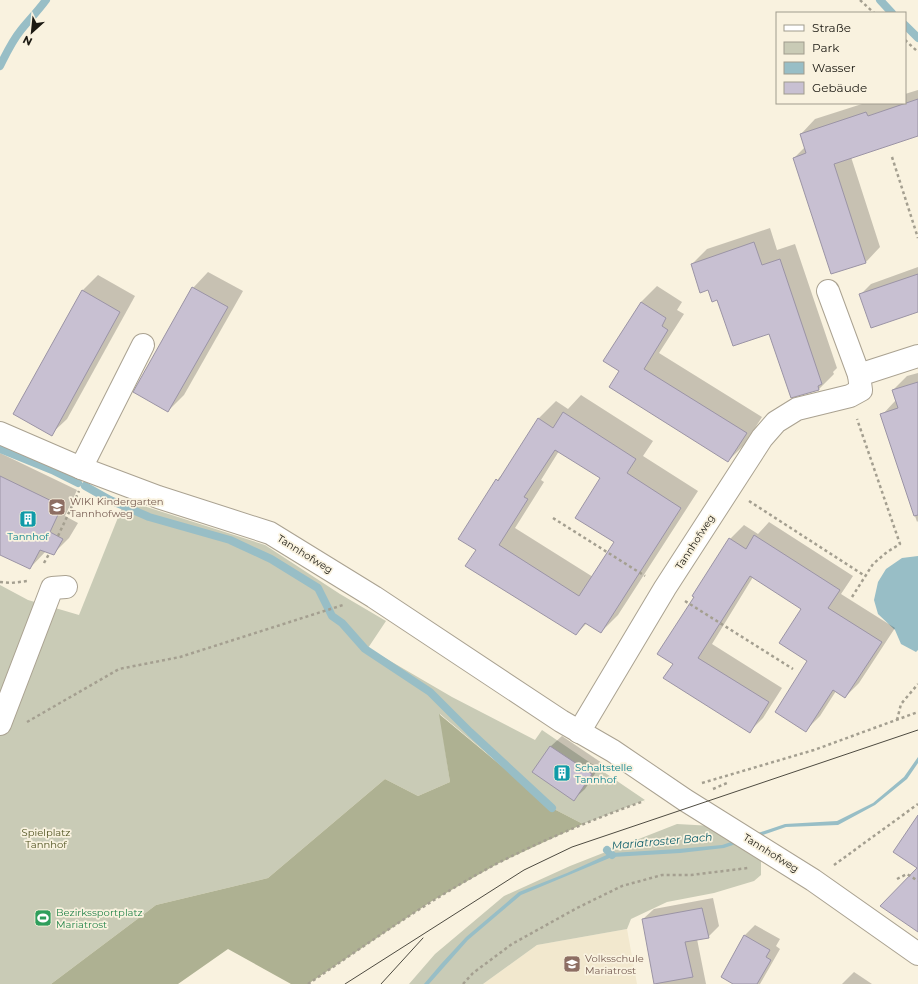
<svg xmlns="http://www.w3.org/2000/svg" width="918" height="984" font-family="Montserrat,sans-serif">
<style>
.built{fill:#f2e8ce}
.green{fill:#c9cbb6}
.forest{fill:#aeb192}
.water{fill:#98bec6}
.shadow{fill:#0003;fill-rule:evenodd}
.lines{fill:none;stroke-linecap:round;stroke-linejoin:round}
.stream{stroke:#98bec6;stroke-width:8}
.building{fill:#c8c0d2;stroke:#9b94a5;fill-rule:evenodd}
.minor-casing{stroke:#aaa291;stroke-width:24}
.path{stroke:#a49f90;stroke-width:2.5;stroke-dasharray:3 3;stroke-linecap:butt}
.minor{stroke:#fff;stroke-width:22}
.tram{stroke:#4e4b41;stroke-width:1}
.labels{text-anchor:middle;dominant-baseline:central;stroke-width:3.5;stroke-linejoin:round;paint-order:stroke}
.education-label{font-size:10px;fill:#785e54;stroke:#f9f2df;text-anchor:start}
.culture-label{font-size:10px;fill:#0d838f;stroke:#f9f2df}
.street-label{font-size:10px;fill:#1b1912;stroke:#f9f2df}
.park-label{font-size:10px;fill:#505320;stroke:#f9f2df}
.leisure-label{font-size:10px;fill:#27864d;stroke:#f9f2df;text-anchor:start}
.water-label{font-size:11px;font-style:italic;fill:#085b67;stroke:#f9f2df}
</style>
<rect width="100%" height="100%" fill="#f9f2df"/>
<!-- built -->
<path class="built" d="M 627,929 L 637,984 L 483,984 L 537,945 Z"/>
<!-- green -->
<g class="green">
<path d="M 125,500 L 265,545 L 340,594 L 386,621 L 368,648 L 452,697 L 535,740 L 542,730 L 645,800 L 583,824 L 552,808 L 440,714 L 450,782 L 418,796 L 385,779 L 268,878 L 156,905 L 51,984 L 0,984 L 0,585 L 28,600 L 79,615 Z"/>
<path d="M 677,824 L 713,826 L 761,859 L 761,875 L 754,881 L 714,893 L 667,902 L 631,919 L 627,929 L 537,945 L 483,984 L 409,984 L 435,954 L 504,896 L 570,866 Z"/>
</g>
<!-- forest -->
<path class="forest" d="M 439,714 L 552,808 L 583,824 L 499,863 L 432,901 L 308,984 L 291,984 L 228,949 L 178,984 L 51,984 L 156,905 L 268,878 L 385,779 L 418,796 L 450,782 Z"/>
<!-- water -->
<g class="water">
<path d="M 918,556 L 918,650 L 916,652 L 901,644 L 895,630 L 878,614 L 874,600 L 878,582 L 886,569 L 902,558 Z"/>
<path d="M 918,757 L 918,763 L 907,779 L 875,805 L 838,825 L 786,827 L 724,848 L 680,853 L 612,857 L 521,895 L 468,940 L 429,984 L 424,984 L 441,964 L 466,937 L 519,892 L 567,873 L 611,853 L 678,849 L 722,845 L 785,824 L 837,821 L 873,803 L 904,777 Z"/>
</g>
<!-- shadow -->
<g class="shadow">
<path d="M 918,90 L 918,134 L 851,157 L 880,247 L 866,262 L 794,158 L 805,147 L 801,134 L 815,119 L 865,103 L 905,103 L 905,94 Z"/>
<path d="M 770,228 L 777,250 L 795,244 L 837,368 L 833,372 L 834,374 L 819,389 L 792,397 L 770,332 L 717,299 L 692,264 L 707,249 Z"/>
<path d="M 918,267 L 918,310 L 861,294 L 871,284 Z"/>
<path d="M 208,272 L 243,291 L 184,395 L 168,411 L 193,288 Z"/>
<path d="M 98,275 L 135,296 L 67,419 L 51,434 L 82,291 Z"/>
<path d="M 657,286 L 682,302 L 677,310 L 684,314 L 659,353 L 762,417 L 744,445 L 728,461 L 620,371 L 604,361 L 641,302 Z"/>
<path d="M 918,373 L 918,521 L 917,522 L 882,415 L 896,400 L 893,390 L 907,376 Z"/>
<path d="M 581,395 L 653,441 L 643,456 L 698,491 L 618,615 L 601,632 L 587,623 L 576,634 L 477,550 L 497,480 L 504,473 L 539,418 L 556,401 L 568,409 ZM 559,451 L 602,478 L 615,542 L 593,577 L 515,528 L 544,482 L 541,480 Z"/>
<path d="M 0,453 L 77,490 L 65,516 L 78,523 L 69,538 L 53,554 L 46,551 L 30,568 L 0,554 Z"/>
<path d="M 769,522 L 853,576 L 841,594 L 895,628 L 859,683 L 845,697 L 836,691 L 820,716 L 806,730 L 808,661 L 802,609 L 753,577 L 712,644 L 782,688 L 763,718 L 749,732 L 674,663 L 695,596 L 730,539 L 744,525 L 758,534 Z"/>
<path d="M 562,736 L 602,763 L 585,789 L 574,799 L 534,772 L 551,746 Z"/>
<path d="M 713,898 L 719,926 L 708,937 L 697,939 L 706,984 L 656,984 L 643,919 L 654,909 Z"/>
<path d="M 755,925 L 780,939 L 776,946 L 780,949 L 760,984 L 735,984 L 744,936 Z"/>
<path d="M 854,972 L 872,984 L 842,984 Z"/>
</g>
<g class="lines">
<!-- stream -->
<g class="stream">
<path d="M 880,0 L 892,13"/>
<path d="M 905,25 L 918,38"/>
<path d="M 0,66 C 6,54 12,41 21,30 C 29,20 38,11 46,0"/>
<path d="M 0,449 L 52,470 L 78,483"/>
<path d="M 85,486 L 110,500 L 149,517 L 230,540 L 271,559 L 318,588 L 332,616 L 342,623 L 365,649 L 430,692 L 470,732 L 552,808"/>
<path d="M 607,850 L 612,855"/>
</g>
</g>
<!-- building -->
<g class="building">
<path d="M 918,99 L 918,136 L 834,164 L 866,263 L 831,274 L 793,158 L 806,153 L 800,134 L 866,112 L 868,116 Z"/>
<path d="M 754,242 L 762,265 L 780,259 L 822,384 L 818,386 L 819,390 L 791,398 L 769,334 L 733,346 L 717,300 L 712,302 L 708,290 L 700,293 L 691,264 Z"/>
<path d="M 918,274 L 918,312 L 871,328 L 859,294 Z"/>
<path d="M 192,287 L 228,307 L 168,412 L 133,392 Z"/>
<path d="M 82,290 L 120,312 L 52,436 L 13,414 Z"/>
<path d="M 641,302 L 666,318 L 662,326 L 668,330 L 644,369 L 747,433 L 728,462 L 609,387 L 619,371 L 603,361 Z"/>
<path d="M 918,382 L 918,515 L 914,516 L 880,414 L 898,408 L 892,390 Z"/>
<path d="M 563,412 L 636,459 L 627,473 L 681,508 L 601,633 L 585,623 L 576,635 L 465,566 L 476,550 L 458,539 L 496,479 L 498,481 L 538,418 L 553,428 ZM 555,450 L 600,478 L 575,518 L 614,542 L 579,596 L 499,545 L 528,499 L 524,497 Z"/>
<path d="M 0,476 L 62,506 L 50,532 L 63,539 L 54,555 L 40,550 L 30,569 L 0,555 Z"/>
<path d="M 754,535 L 840,590 L 828,608 L 882,642 L 845,698 L 833,690 L 806,732 L 775,712 L 807,661 L 779,643 L 801,609 L 750,576 L 698,658 L 769,702 L 750,733 L 663,678 L 673,664 L 657,654 L 694,597 L 692,596 L 729,538 L 746,549 Z"/>
<path d="M 550,746 L 592,774 L 574,801 L 532,772 Z"/>
<path d="M 918,815 L 918,932 L 880,906 L 917,868 L 893,852 Z"/>
<path d="M 702,908 L 709,938 L 685,942 L 693,977 L 654,984 L 642,919 Z"/>
<path d="M 744,935 L 770,950 L 766,957 L 771,960 L 757,984 L 733,984 L 721,977 Z"/>
</g>
<g class="lines">
<!-- minor casing -->
<g class="minor-casing">
<g id="minor">
<path d="M 859,375 L 918,356"/>
<path d="M 0,433 L 81,468 L 158,497 L 270,533 L 374,597 L 561,721 L 613,751 L 685,800 L 813,880 L 918,954"/>
<path d="M 81,468 L 143,345"/>
<path d="M 0,724 L 52,588 L 66,587"/>
<path d="M 579,732 L 665,588 L 762,438 L 776,422 L 797,409 L 850,396 L 861,390 L 859,375 L 828,291"/>
</g>
</g>
<!-- path -->
<g class="path">
<path d="M 860,0 L 874,13"/>
<path d="M 905,40 L 918,52"/>
<path d="M 892,157 L 918,238"/>
<path d="M 749,501 L 865,576"/>
<path d="M 553,518 L 645,576"/>
<path d="M 58,536 L 79,491"/>
<path d="M 44,563 L 49,554"/>
<path d="M 0,582 L 11,583 L 27,581 L 29,580"/>
<path d="M 852,597 L 873,564 L 887,552 L 900,544 L 857,419"/>
<path d="M 685,601 L 793,669"/>
<path d="M 897,720 L 901,704 L 918,684"/>
<path d="M 27,722 L 119,669 L 180,657 L 343,605"/>
<path d="M 702,783 L 814,750 L 918,712"/>
<path d="M 713,789 L 727,783"/>
<path d="M 834,865 L 918,804"/>
<path d="M 897,879 L 907,874 L 918,881"/>
<path d="M 308,984 C 370,942 432,898 498,863 C 545,839 594,819 644,801"/>
<path d="M 463,984 L 473,973 L 512,944 L 577,908 L 622,886 L 662,875 L 691,875 L 748,868"/>
</g>
<!-- minor -->
<use href="#minor" class="minor"/>
<!-- tram -->
<g class="tram">
<path d="M 345,984 L 524,870 L 572,847 L 918,730"/>
<path d="M 381,984 L 423,938"/>
</g>
</g>
<!-- icons -->
<defs>
<g id="school-square" transform="scale(0.9)"><rect x="-9" y="-9" width="18" height="18" rx="4" fill="#8d6e63" stroke="#f9f2df"/><path d="M0-5L7-2L0 1L-7-2ZM-4 1L0 2.5L4 1V4Q0 6-4 4Z" fill="#fff"/></g>
<g id="building-square" transform="scale(0.9)"><rect x="-9" y="-9" width="18" height="18" rx="4" fill="#0f9aa8" stroke="#f9f2df"/><path d="M-4-6H4V6H1V3H-1V6H-4ZM-2.5-4.3h1.7v1.8h-1.7ZM.8-4.3h1.7v1.8H.8ZM-2.5-1h1.7V.8h-1.7ZM.8-1h1.7V.8H.8Z" fill="#fff"/></g>
<g id="stadium-square" transform="scale(0.9)"><rect x="-9" y="-9" width="18" height="18" rx="4" fill="#2e9e5b" stroke="#f9f2df"/><path d="M0-5a6.5 5 0 1 0 0 10a6.5 5 0 1 0 0-10ZM-3.5-1.8h7v3.6h-7Z" fill="#fff"/></g>
</defs>
<g fill-rule="evenodd">
<use href="#school-square" x="57" y="507"/>
<use href="#building-square" x="28" y="519"/>
<use href="#building-square" x="562" y="773"/>
<use href="#stadium-square" x="43" y="918"/>
<use href="#school-square" x="572" y="964"/>
</g>
<g class="labels">
<!-- education labels -->
<g class="education-label">
<text x="70" y="501">WIKI Kindergarten<tspan x="70" dy="12">Tannhofweg</tspan></text>
<text x="585" y="958">Volksschule<tspan x="585" dy="12">Mariatrost</tspan></text>
</g>
<!-- culture labels -->
<g class="culture-label">
<text x="28" y="536">Tannhof</text>
<text x="575" y="767" text-anchor="start">Schaltstelle<tspan x="575" dy="12">Tannhof</tspan></text>
</g>
<!-- street labels -->
<g class="street-label">
<text transform="translate(695 542) rotate(-57)">Tannhofweg</text>
<text transform="translate(305 554) rotate(32)">Tannhofweg</text>
<text transform="translate(771 853) rotate(32)">Tannhofweg</text>
</g>
<!-- park labels -->
<g class="park-label">
<text x="46" y="832">Spielplatz<tspan x="46" dy="12">Tannhof</tspan></text>
</g>
<!-- leisure labels -->
<g class="leisure-label">
<text x="56" y="912">Bezirkssportplatz<tspan x="56" dy="12">Mariatrost</tspan></text>
</g>
<!-- water labels -->
<g class="water-label">
<text transform="translate(662 841) rotate(-5)">Mariatroster Bach</text>
</g>
</g>
<!-- legend -->
<rect x="776" y="12" width="130" height="92" fill="#f9f2df" stroke="#a09b8d"/>
<rect x="784" y="25" width="20" height="6" fill="#ffffff" stroke="#a09b8d"/>
<text x="812" y="32" font-size="12" fill="#1b1912">Straße</text>
<rect x="784" y="42" width="20" height="12" fill="#c9cbb6" stroke="#a09b8d"/>
<text x="812" y="52" font-size="12" fill="#1b1912">Park</text>
<rect x="784" y="62" width="20" height="12" fill="#98bec6" stroke="#a09b8d"/>
<text x="812" y="72" font-size="12" fill="#1b1912">Wasser</text>
<rect x="784" y="82" width="20" height="12" fill="#c8c0d2" stroke="#a09b8d"/>
<text x="812" y="92" font-size="12" fill="#1b1912">Gebäude</text>
<!-- north arrow -->
<g transform="translate(32 32) rotate(207)" stroke="#f9f2df" stroke-width="3" paint-order="stroke">
<path d="M0-3L7 15L0 10L-7 15Z" fill="#1b1912"/>
<text y="-6" font-size="11" font-weight="bold" text-anchor="middle" fill="#1b1912">N</text>
</g>
</svg>
